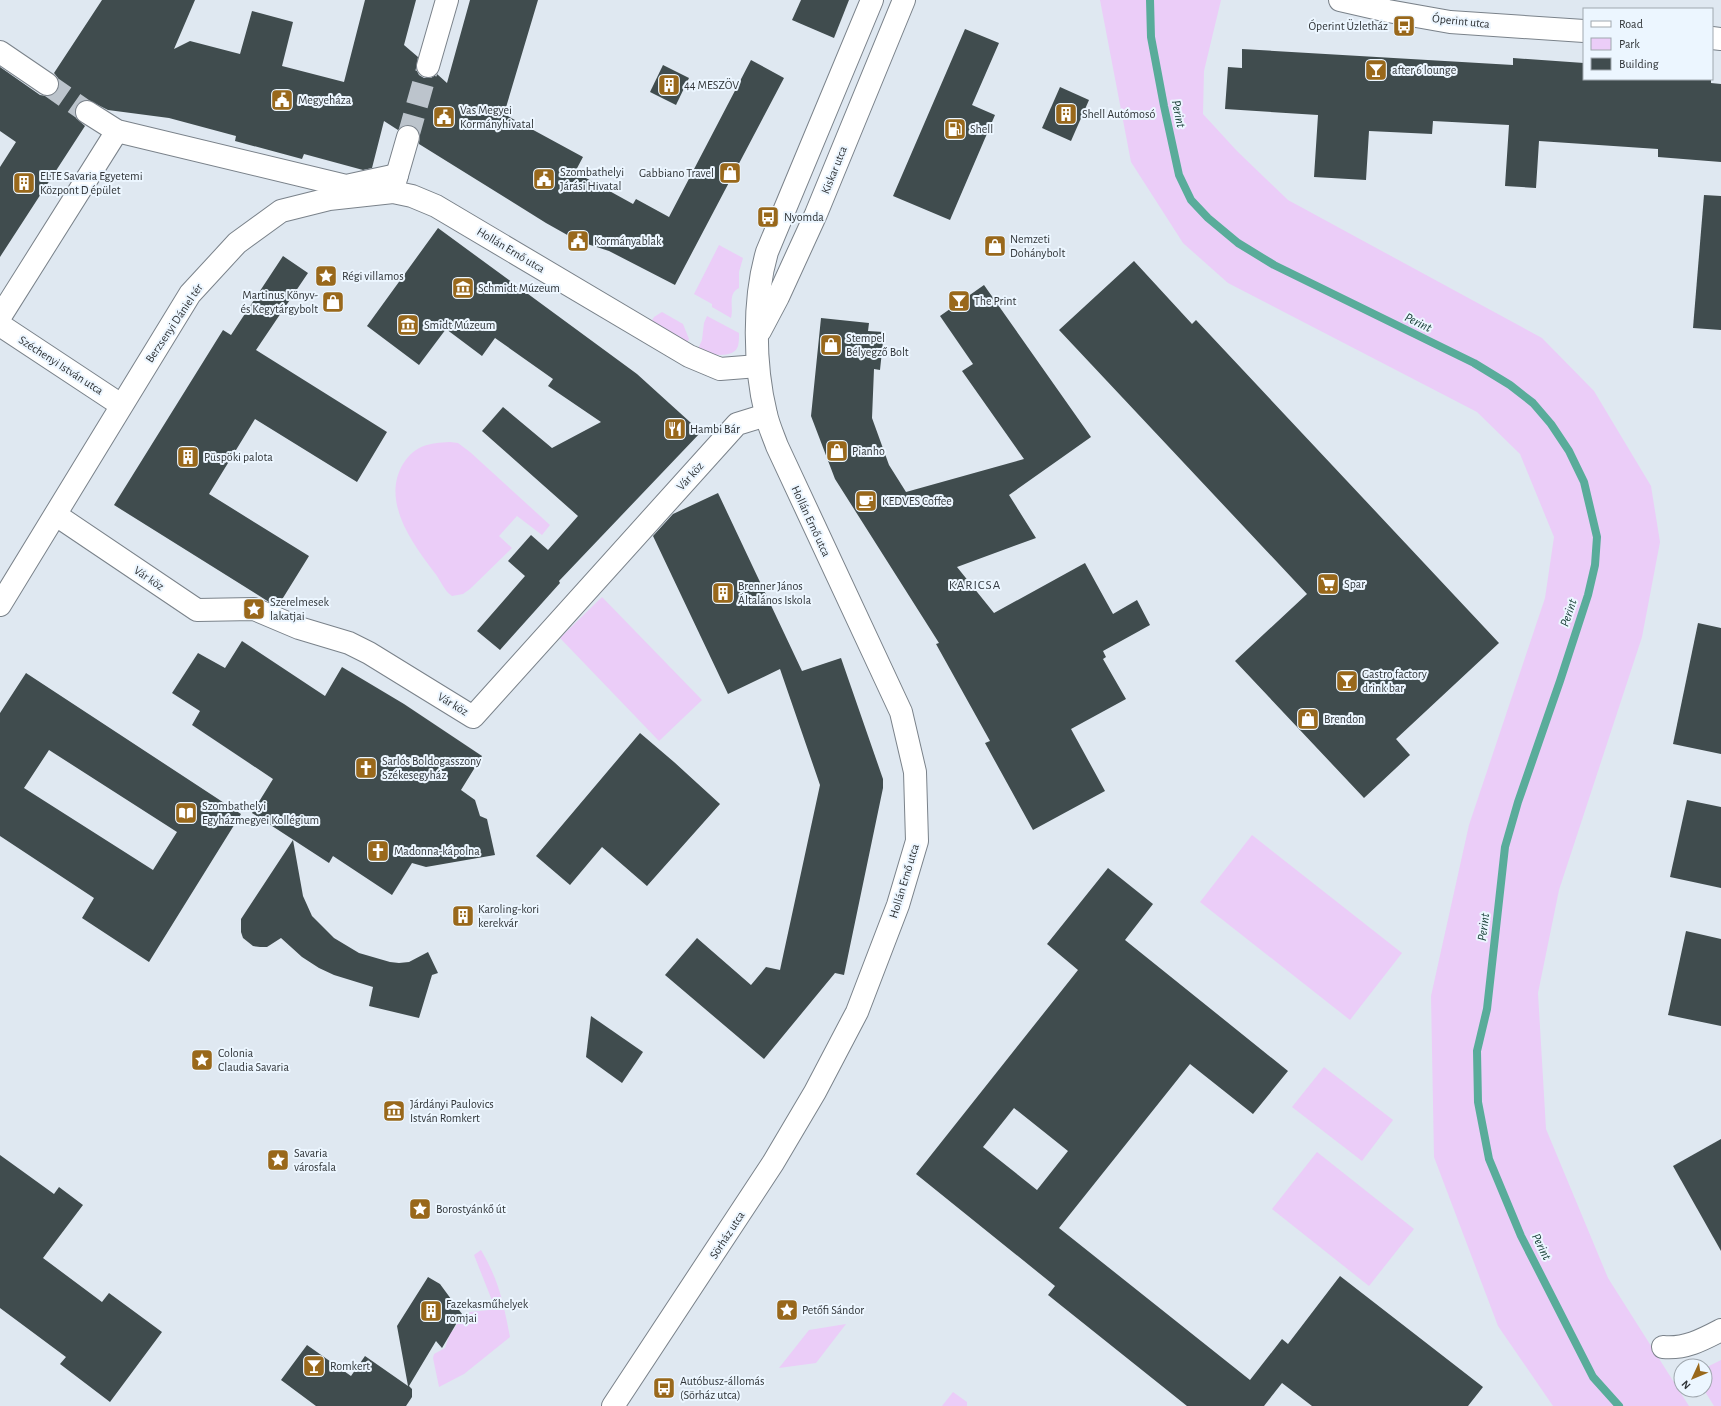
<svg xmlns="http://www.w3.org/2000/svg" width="1721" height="1406" font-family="'Alegreya Sans',sans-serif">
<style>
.green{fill:#ebcdf8}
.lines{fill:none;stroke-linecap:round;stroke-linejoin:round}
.stream{stroke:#59ac9a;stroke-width:8}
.building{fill:#404c4e;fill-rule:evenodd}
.minor-tunnel{stroke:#bcc4cc;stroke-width:22;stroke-dasharray:22 11;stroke-linecap:butt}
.minor-casing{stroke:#7a828a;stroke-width:24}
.minor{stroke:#fff;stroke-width:22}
.labels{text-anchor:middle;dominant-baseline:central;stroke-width:4;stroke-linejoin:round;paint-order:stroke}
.street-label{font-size:12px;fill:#2f3336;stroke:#ecf6ff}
.poi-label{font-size:12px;fill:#2f3336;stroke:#ecf6ff;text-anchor:start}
.water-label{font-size:13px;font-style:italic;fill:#1a4139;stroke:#ecf6ff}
.neighbourhood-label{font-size:13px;letter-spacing:1px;fill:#343b42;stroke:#ecf6ff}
</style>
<rect width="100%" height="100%" fill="#dfe8f1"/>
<!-- green -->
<g class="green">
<path d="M 1100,0 L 1221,0 L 1204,71 L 1203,114 L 1237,151 L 1288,200 L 1542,338 L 1594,391 L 1651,486 L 1660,542 L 1642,637 L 1559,890 L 1538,993 L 1546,1129 L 1608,1278 L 1689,1406 L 1553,1406 L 1498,1326 L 1434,1157 L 1431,996 L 1469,825 L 1545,598 L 1554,537 L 1520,454 L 1477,412 L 1228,283 L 1183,243 L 1131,162 Z"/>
<path d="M 719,245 L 743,258 L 739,272 L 739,288 C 727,294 734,307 731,318 L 712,307 L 712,304 L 694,294 Z"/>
<path d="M 662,312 L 683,324 L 689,339 L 686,345 L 650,324 L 654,317 Z"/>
<path d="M 707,316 L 739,333 C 739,337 739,342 738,346 C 734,360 707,354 697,351 L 702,340 L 704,323 Z"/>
<path d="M 450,442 L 458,443 L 470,452 L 550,525 L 542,535 L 517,516 L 499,536 L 512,548 L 470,589 L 463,594 L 452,596 C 444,591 440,579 434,572 C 412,543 381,501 403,464 C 415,445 429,443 450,442 Z"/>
<path d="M 602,597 L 702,700 L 659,741 L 560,638 Z"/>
<path d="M 1252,835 L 1402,953 L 1350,1020 L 1200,902 Z"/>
<path d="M 1324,1067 L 1393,1120 L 1362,1161 L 1292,1107 Z"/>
<path d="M 1317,1152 L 1414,1229 L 1369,1286 L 1272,1209 Z"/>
<path d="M 481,1250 C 499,1281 503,1301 510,1337 L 464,1374 L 439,1387 L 433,1358 L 434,1354 L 445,1348 L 451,1331 L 453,1331 L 460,1319 L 463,1317 L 470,1312 L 489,1310 L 493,1303 L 474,1255 Z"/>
<path d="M 846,1324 L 816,1363 L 779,1368 L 809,1330 Z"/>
<path d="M 1721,1360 L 1721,1406 L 1714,1406 L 1704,1390 L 1705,1390 L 1705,1368 Z"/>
<path d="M 953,1392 L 967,1402 L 967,1406 L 942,1406 Z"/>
</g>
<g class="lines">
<!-- stream -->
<path class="stream" d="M 1150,0 L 1151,37 L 1164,106 L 1179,175 L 1191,200 L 1208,218 L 1238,243 L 1274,265 L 1474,363 L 1510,385 L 1533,403 L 1551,424 L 1569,451 L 1584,482 L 1597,537 L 1595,565 L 1588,595 L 1560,681 L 1518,802 L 1505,847 L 1487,1009 L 1477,1051 L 1478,1102 L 1489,1159 L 1521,1236 L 1593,1377 L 1619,1406"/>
</g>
<!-- building -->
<g class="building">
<path d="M 102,0 L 195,0 L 174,49 L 190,41 L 240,54 L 252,11 L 293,22 L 282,66 L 344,82 L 365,0 L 416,0 L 404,45 L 418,57 L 416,69 L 419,75 L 424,78 L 431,78 L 437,74 L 447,83 L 470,0 L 538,0 L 504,114 L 583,157 L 575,172 L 633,204 L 636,199 L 669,217 L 751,60 L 784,78 L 675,285 L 609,251 L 578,241 L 546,223 L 419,144 L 420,134 L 417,129 L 412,125 L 405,125 L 398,130 L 384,121 L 372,168 L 363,170 L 304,154 L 302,159 L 235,141 L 236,136 L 169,118 L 108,110 L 88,100 L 81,101 L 77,105 L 75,111 L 76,118 L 85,126 L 0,257 L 0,167 L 16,142 L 0,131 L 0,67 L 40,95 L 46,96 L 53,95 L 58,91 L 59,85 L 58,78 L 54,73 Z"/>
<path d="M 801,0 L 849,0 L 834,38 L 792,20 Z"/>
<path d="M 965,29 L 999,43 L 972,105 L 995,115 L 950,220 L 893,196 Z"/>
<path d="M 1242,49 L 1513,65 L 1513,58 L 1584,63 L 1584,79 L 1711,80 L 1711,83 L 1721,84 L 1721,162 L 1658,157 L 1658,149 L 1539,141 L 1536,188 L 1505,186 L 1509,125 L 1433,121 L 1432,134 L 1369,131 L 1366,180 L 1314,177 L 1318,115 L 1225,109 L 1228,67 L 1242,68 Z"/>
<path d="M 663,65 L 689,78 L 676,105 L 650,92 Z"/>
<path d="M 1060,87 L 1089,100 L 1071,141 L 1042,128 Z"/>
<path d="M 1704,195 L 1721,196 L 1721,330 L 1693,328 Z"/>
<path d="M 438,228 L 637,374 L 701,432 L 559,581 L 560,583 L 500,650 L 477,631 L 525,576 L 508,561 L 531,535 L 548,550 L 578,516 L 482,431 L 503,407 L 552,448 L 601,422 L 548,386 L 553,379 L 495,338 L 482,356 L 446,329 L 419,365 L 367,326 Z"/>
<path d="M 283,256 L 308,273 L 256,350 L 387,432 L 357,482 L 255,419 L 209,494 L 309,556 L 278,606 L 269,602 L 114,505 L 223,330 L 231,335 Z"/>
<path d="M 1134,261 L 1192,324 L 1196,320 L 1499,643 L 1396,739 L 1410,755 L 1364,798 L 1235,661 L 1307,594 L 1059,330 Z"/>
<path d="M 984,285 L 1091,437 L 1009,495 L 1036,538 L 957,567 L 994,613 L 1085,563 L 1113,614 L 1137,600 L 1150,625 L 1103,651 L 1106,657 L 1103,659 L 1126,699 L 1071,729 L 1105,791 L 1033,830 L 985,743 L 990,741 L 936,644 L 939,643 L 835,479 L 811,416 L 821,318 L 869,323 L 868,331 L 884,332 L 880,370 L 874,369 L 872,418 L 889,465 L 906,492 L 1024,459 L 962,371 L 973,364 L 940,316 Z"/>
<path d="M 718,493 L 802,671 L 841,658 L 883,779 L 883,788 L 844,975 L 835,973 L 764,1059 L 665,975 L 697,938 L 751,985 L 766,967 L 780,970 L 820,785 L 780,669 L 728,694 L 653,536 L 673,514 Z"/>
<path d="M 1698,623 L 1721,628 L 1721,754 L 1673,744 Z"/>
<path d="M 242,641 L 325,696 L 342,667 L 404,704 L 482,756 L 461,790 L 475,800 L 480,816 L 487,819 L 495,855 L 426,867 L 412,863 L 392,895 L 333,856 L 329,863 L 252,813 L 273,779 L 192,725 L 200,711 L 172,693 L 198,653 L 225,668 Z"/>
<path d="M 26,673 L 241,814 L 149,962 L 82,918 L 94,898 L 0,836 L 0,713 ZM 49,750 L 177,832 L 153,870 L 24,788 Z"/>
<path d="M 640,733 L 674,762 L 720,804 L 647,886 L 602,847 L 570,885 L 536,856 Z"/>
<path d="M 1687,800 L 1721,807 L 1721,888 L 1670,877 Z"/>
<path d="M 293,840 L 303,896 L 312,916 L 334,938 L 359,953 L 390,962 L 399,963 L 409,962 L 428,952 L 438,973 L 432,975 L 419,1018 L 369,1006 L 373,987 L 334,975 L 319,968 L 302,957 L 281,938 L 267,947 L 260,947 L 253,946 L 243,938 L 241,932 L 241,919 Z"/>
<path d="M 1108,868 L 1153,904 L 1125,940 L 1288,1071 L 1253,1114 L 1190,1064 L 1059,1228 L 1250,1380 L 1282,1339 L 1288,1344 L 1340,1276 L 1483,1387 L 1468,1406 L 1312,1406 L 1282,1383 L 1264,1406 L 1187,1406 L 1048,1295 L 1055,1286 L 916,1174 L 1078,970 L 1047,944 ZM 1014,1108 L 1068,1151 L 1037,1190 L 983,1147 Z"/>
<path d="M 1686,931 L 1721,939 L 1721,1026 L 1668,1015 Z"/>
<path d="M 591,1016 L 643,1052 L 622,1083 L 586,1057 Z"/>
<path d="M 1721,1139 L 1721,1251 L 1673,1166 Z"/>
<path d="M 0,1155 L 54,1194 L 59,1187 L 83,1205 L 43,1258 L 102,1302 L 109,1293 L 162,1332 L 110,1402 L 60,1364 L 66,1357 L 0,1308 Z"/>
<path d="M 428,1277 L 440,1284 L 462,1314 L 442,1348 L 436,1341 L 409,1386 L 412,1389 L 412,1397 L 406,1406 L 316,1406 L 281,1380 L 307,1345 L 351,1376 L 365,1356 L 408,1386 L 397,1326 Z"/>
</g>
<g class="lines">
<!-- minor-tunnel -->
<g class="minor-tunnel">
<path d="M 47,84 L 87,112"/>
<path d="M 408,137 L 428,66"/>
</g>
<!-- minor casing -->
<g class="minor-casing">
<g id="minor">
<path d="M 1340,0 L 1388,11 L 1450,22 L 1584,31"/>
<path d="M 1712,38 L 1721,39"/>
<path d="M 0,52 L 47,84"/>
<path d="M 428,66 L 447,0"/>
<path d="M 87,112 L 117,131 L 346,186 L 397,175"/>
<path d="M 393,189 L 408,137"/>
<path d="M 0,317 L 117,131"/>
<path d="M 0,325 L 121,405"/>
<path d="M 760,331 L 778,297 L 816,214 L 904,0"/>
<path d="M 56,515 L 197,610 L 254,609 L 299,628 L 349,643 L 369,653 L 473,717 L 737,424 L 766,415"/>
<path d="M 0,605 L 190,294 L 237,243 L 281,211 L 329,199 L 393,192 L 412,196 L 436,206 L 689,356 L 720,369 L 758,366"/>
<path d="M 1663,1347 C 1685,1349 1702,1340 1721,1330"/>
<path d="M 613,1406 L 773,1163 L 815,1092 L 857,1012 L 898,905 L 917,841 L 915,772 L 901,712 L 777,446 C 773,435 768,424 766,414 C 754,365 753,300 767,252 L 872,0"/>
</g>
</g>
<!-- minor -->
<use href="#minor" class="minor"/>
</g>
<!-- icons -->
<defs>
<g id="bus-square" transform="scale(1.15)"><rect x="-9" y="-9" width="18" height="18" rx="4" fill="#99681b" stroke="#ecf6ff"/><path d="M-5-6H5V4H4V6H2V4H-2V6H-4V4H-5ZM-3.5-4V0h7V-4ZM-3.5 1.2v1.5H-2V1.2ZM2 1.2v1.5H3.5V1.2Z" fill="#fff"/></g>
<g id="bar-square" transform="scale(1.15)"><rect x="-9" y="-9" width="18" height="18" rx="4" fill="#99681b" stroke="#ecf6ff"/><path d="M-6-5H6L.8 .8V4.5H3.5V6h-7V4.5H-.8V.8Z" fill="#fff"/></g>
<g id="building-square" transform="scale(1.15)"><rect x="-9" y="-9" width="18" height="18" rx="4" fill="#99681b" stroke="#ecf6ff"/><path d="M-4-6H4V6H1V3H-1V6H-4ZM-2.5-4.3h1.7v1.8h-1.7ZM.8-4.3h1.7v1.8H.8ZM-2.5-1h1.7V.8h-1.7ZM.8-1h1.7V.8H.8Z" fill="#fff"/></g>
<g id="civic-square" transform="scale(1.15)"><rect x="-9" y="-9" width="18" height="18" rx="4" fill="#99681b" stroke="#ecf6ff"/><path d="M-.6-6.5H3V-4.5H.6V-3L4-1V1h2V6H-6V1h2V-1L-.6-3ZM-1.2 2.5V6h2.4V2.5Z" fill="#fff"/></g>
<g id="fuel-square" transform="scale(1.15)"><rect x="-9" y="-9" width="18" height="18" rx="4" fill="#99681b" stroke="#ecf6ff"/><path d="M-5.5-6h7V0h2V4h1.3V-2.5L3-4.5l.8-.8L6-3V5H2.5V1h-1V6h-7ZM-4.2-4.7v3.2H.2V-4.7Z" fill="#fff"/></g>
<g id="shop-square" transform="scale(1.15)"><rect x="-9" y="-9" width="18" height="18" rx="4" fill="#99681b" stroke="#ecf6ff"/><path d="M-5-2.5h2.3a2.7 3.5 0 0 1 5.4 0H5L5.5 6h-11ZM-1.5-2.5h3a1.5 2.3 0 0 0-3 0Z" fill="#fff"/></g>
<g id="sight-square" transform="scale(1.15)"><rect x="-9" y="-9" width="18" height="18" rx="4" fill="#99681b" stroke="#ecf6ff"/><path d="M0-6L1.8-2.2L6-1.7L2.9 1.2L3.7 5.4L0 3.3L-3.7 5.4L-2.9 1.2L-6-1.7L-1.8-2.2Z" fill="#fff"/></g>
<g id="museum-square" transform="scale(1.15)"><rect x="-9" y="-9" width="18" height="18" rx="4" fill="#99681b" stroke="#ecf6ff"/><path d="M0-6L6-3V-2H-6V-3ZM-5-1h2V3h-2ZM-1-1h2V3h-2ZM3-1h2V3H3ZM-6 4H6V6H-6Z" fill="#fff"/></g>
<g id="restaurant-square" transform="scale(1.15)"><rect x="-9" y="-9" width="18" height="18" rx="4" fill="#99681b" stroke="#ecf6ff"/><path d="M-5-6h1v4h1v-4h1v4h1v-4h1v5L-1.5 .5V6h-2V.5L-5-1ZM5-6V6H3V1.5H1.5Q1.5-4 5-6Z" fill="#fff"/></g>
<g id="cafe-square" transform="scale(1.15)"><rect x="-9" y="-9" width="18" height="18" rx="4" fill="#99681b" stroke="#ecf6ff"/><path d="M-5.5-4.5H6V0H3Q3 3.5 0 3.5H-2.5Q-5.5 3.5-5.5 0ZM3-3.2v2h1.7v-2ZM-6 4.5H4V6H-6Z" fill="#fff"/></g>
<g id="supermarket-square" transform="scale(1.15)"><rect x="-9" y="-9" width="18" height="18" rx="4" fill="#99681b" stroke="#ecf6ff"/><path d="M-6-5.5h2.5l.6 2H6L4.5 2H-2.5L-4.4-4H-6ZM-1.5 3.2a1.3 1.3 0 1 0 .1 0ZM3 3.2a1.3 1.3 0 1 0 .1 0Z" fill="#fff"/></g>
<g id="church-square" transform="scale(1.15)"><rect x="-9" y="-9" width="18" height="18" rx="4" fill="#99681b" stroke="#ecf6ff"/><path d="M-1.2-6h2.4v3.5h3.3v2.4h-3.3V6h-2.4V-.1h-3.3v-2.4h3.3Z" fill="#fff"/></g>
<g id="library-square" transform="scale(1.15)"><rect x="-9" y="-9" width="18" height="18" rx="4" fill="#99681b" stroke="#ecf6ff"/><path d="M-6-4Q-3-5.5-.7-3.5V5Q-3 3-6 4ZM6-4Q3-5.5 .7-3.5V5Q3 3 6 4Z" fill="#fff"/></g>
</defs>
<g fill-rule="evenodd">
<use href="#bus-square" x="1404" y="26"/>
<use href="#bar-square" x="1376" y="70"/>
<use href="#building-square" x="669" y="85"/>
<use href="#civic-square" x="282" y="100"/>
<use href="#building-square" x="1066" y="114"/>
<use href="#civic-square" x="444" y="117"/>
<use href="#fuel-square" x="955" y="129"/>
<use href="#shop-square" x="730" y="173"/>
<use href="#civic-square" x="544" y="179"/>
<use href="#building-square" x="24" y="183"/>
<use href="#bus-square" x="768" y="217"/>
<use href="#civic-square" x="578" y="241"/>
<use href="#shop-square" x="995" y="246"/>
<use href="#sight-square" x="326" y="276"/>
<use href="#museum-square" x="463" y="288"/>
<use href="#bar-square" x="959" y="301"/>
<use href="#shop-square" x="333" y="302"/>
<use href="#museum-square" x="408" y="325"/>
<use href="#shop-square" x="831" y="345"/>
<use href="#restaurant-square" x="675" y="429"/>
<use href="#shop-square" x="837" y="451"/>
<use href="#building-square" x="188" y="457"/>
<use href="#cafe-square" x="866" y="501"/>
<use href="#supermarket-square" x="1328" y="584"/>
<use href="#building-square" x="723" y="593"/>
<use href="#sight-square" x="254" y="609"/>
<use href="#bar-square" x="1347" y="681"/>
<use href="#shop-square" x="1308" y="719"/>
<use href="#church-square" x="366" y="768"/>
<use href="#library-square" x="186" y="813"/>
<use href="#church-square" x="378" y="851"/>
<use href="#building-square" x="463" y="916"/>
<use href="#sight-square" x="202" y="1060"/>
<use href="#museum-square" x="394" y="1111"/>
<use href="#sight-square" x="278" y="1160"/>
<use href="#sight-square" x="420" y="1209"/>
<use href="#sight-square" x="787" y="1310"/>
<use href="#building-square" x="431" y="1311"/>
<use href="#bar-square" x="314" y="1366"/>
<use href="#bus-square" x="664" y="1388"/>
</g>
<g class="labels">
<!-- street labels -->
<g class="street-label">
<text transform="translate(1461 21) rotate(6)">Óperint utca</text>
<text transform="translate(834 170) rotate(-68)">Kiskar utca</text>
<text transform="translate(511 250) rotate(31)">Hollán Ernő utca</text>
<text transform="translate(174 323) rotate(-56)">Berzsenyi Dániel tér</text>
<text transform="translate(61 365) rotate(33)">Széchenyi István utca</text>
<text transform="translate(690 476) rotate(-48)">Vár köz</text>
<text transform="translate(811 521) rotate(65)">Hollán Ernő utca</text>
<text transform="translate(149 578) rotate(34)">Vár köz</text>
<text transform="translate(453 704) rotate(31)">Vár köz</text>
<text transform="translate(904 881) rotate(-73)">Hollán Ernő utca</text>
<text transform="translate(727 1235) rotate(-57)">Sörház utca</text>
</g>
<!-- poi labels -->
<g class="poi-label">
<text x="1388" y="26" text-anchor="end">Óperint Üzletház</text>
<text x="1392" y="70">after 6 lounge</text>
<text x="684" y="85">44 MESZÖV</text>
<text x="298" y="100">Megyeháza</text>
<text x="460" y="110">Vas Megyei<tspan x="460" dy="14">Kormányhivatal</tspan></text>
<text x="1082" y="114">Shell Autómosó</text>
<text x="970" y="129">Shell</text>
<text x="560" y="172">Szombathelyi<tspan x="560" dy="14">Járási Hivatal</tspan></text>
<text x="714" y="173" text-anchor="end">Gabbiano Travel</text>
<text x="40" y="176">ELTE Savaria Egyetemi<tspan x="40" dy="14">Központ D épület</tspan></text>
<text x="784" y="217">Nyomda</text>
<text x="1010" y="239">Nemzeti<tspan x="1010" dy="14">Dohánybolt</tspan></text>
<text x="594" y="241">Kormányablak</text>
<text x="342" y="276">Régi villamos</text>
<text x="478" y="288">Schmidt Múzeum</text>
<text x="318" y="295" text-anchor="end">Martinus Könyv-<tspan x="318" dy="14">és Kegytárgybolt</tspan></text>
<text x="974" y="301">The Print</text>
<text x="424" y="325">Smidt Múzeum</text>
<text x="846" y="338">Stempel<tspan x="846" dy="14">Bélyegző Bolt</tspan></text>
<text x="690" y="429">Hambi Bár</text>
<text x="852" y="451">Pianho</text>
<text x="204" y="457">Püspöki palota</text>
<text x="882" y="501">KEDVES Coffee</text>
<text x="1344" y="584">Spar</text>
<text x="738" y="586">Brenner János<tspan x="738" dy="14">Általános Iskola</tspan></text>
<text x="270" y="602">Szerelmesek<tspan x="270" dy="14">lakatjai</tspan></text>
<text x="1362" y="674">Gastro factory<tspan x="1362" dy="14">drink bar</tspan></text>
<text x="1324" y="719">Brendon</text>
<text x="382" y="761">Sarlós Boldogasszony<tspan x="382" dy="14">Székesegyház</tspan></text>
<text x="202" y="806">Szombathelyi<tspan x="202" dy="14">Egyházmegyei Kollégium</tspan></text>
<text x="394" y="851">Madonna-kápolna</text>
<text x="478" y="909">Karoling-kori<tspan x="478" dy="14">kerekvár</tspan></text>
<text x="218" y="1053">Colonia<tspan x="218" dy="14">Claudia Savaria</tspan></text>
<text x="410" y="1104">Járdányi Paulovics<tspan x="410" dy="14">István Romkert</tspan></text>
<text x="294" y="1153">Savaria<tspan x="294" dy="14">városfala</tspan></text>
<text x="436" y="1209">Borostyánkő út</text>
<text x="446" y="1304">Fazekasműhelyek<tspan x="446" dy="14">romjai</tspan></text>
<text x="802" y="1310">Petőfi Sándor</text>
<text x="330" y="1366">Romkert</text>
<text x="680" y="1381">Autóbusz-állomás<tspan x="680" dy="14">(Sörház utca)</tspan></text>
</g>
<!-- water labels -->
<g class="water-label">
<text transform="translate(1178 114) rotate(78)">Perint</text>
<text transform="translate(1418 323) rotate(26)">Perint</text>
<text transform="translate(1569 613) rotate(-71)">Perint</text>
<text transform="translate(1484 927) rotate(-83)">Perint</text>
<text transform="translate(1541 1247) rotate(63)">Perint</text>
</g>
<!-- neighbourhood labels -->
<g class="neighbourhood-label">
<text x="975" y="585">KARICSA</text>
</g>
</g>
<!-- legend -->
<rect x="1583" y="8" width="130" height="72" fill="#ecf6ff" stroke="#a0a8af"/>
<rect x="1591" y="21" width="20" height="6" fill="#ffffff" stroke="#a0a8af"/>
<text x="1619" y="28" font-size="12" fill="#2f3336">Road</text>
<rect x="1591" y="38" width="20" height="12" fill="#ebcdf8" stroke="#a0a8af"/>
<text x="1619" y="48" font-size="12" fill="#2f3336">Park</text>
<rect x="1591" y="58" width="20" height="12" fill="#404c4e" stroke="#a0a8af"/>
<text x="1619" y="68" font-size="12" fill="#2f3336">Building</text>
<!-- north arrow -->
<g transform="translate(1693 1378) rotate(226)"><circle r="19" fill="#ecf6ff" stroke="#a0a8af"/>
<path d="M0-3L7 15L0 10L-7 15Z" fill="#99681b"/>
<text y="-6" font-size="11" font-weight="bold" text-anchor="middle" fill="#2f3336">N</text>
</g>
</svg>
